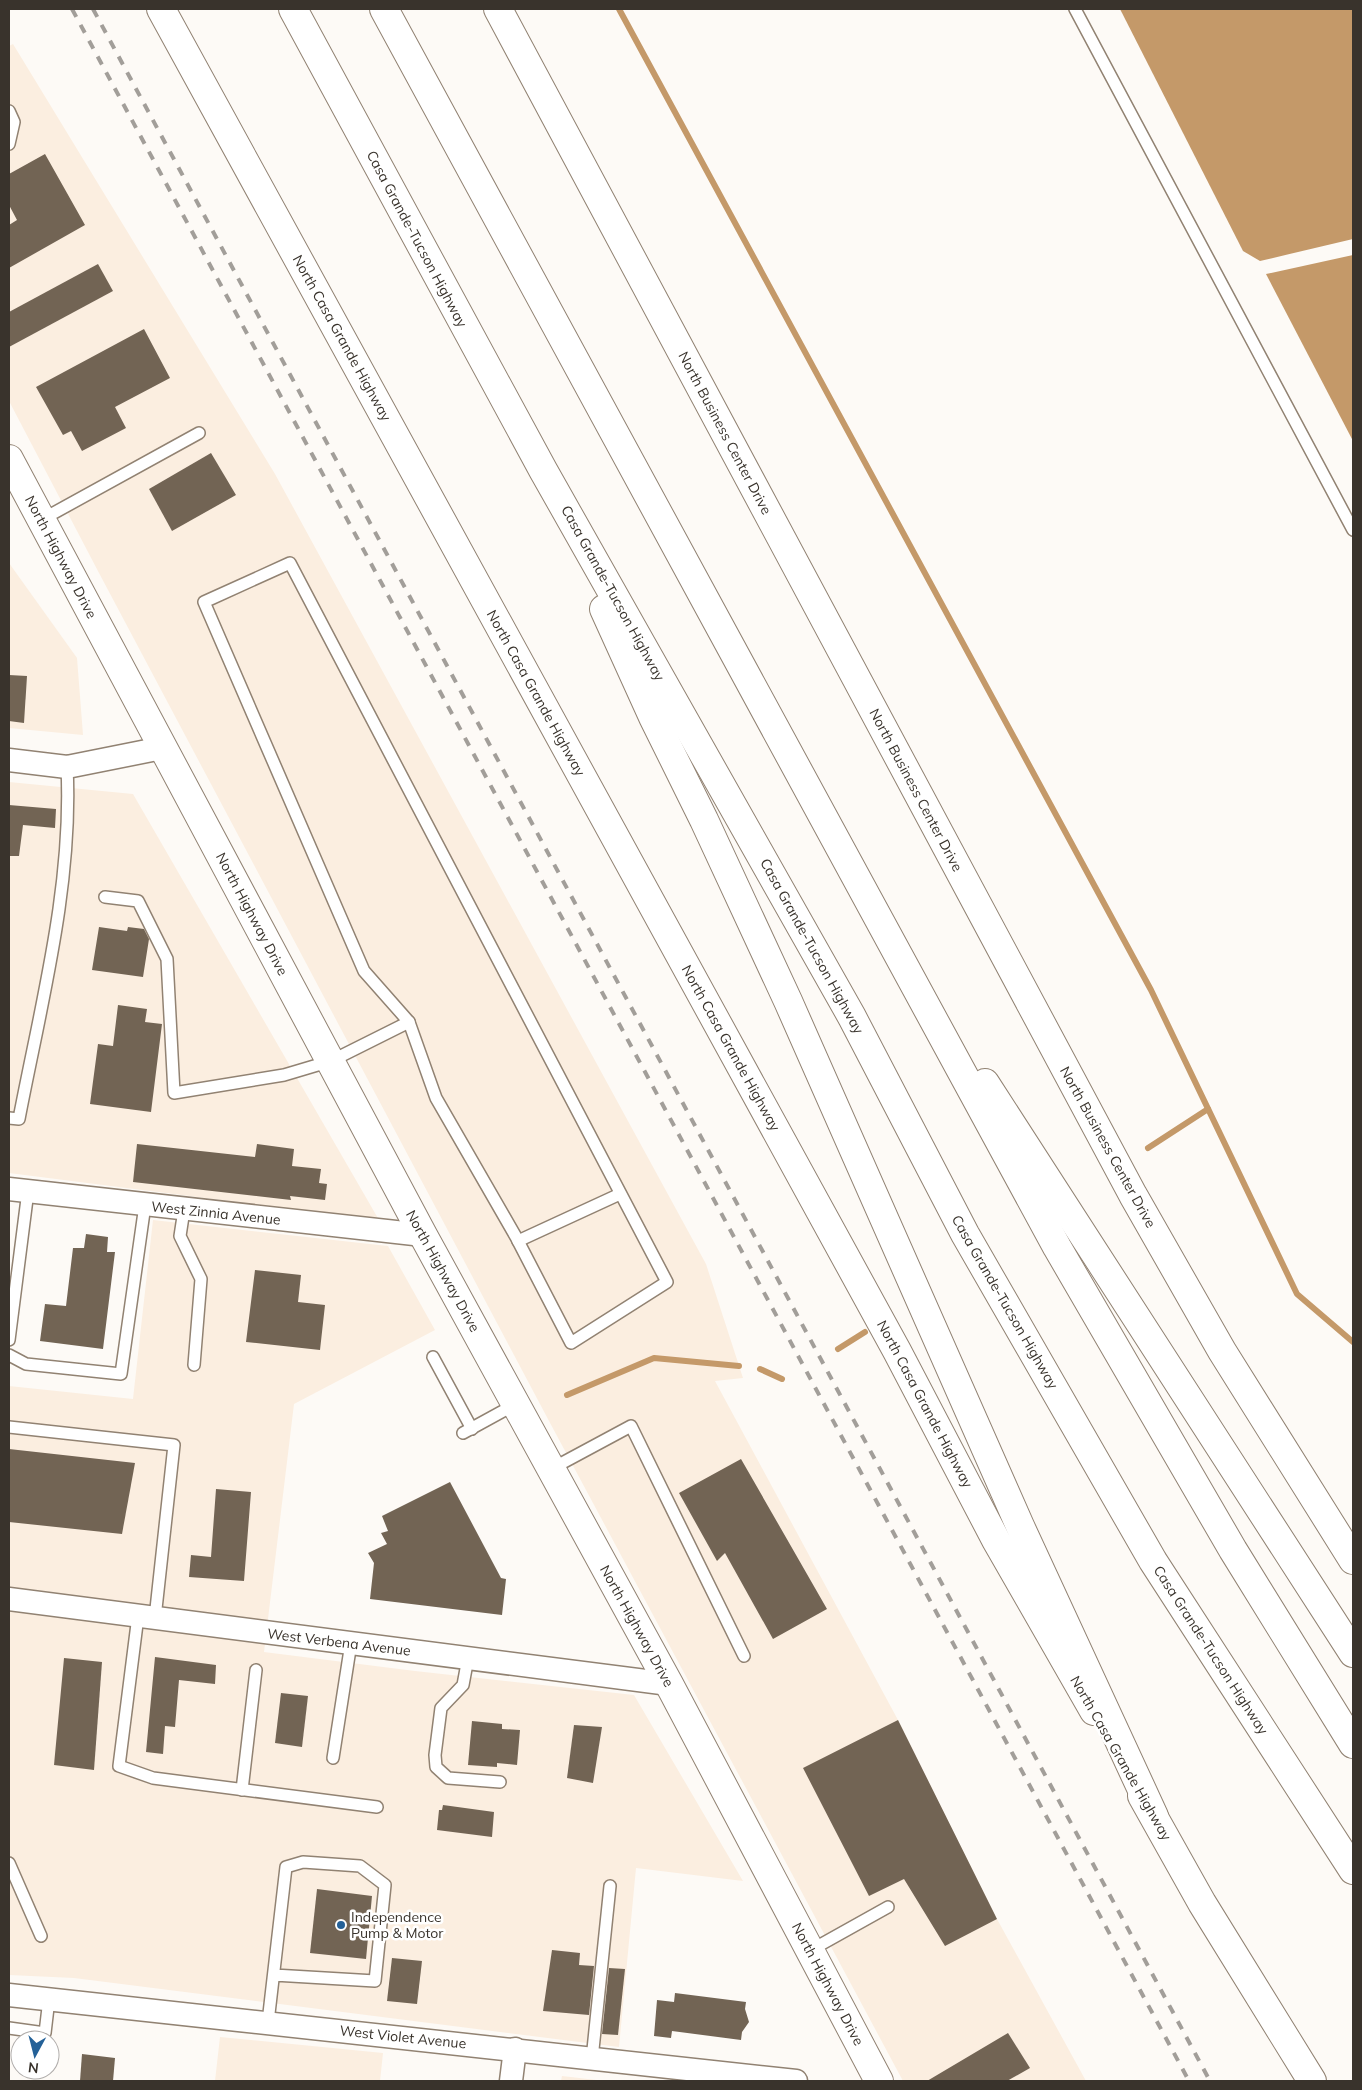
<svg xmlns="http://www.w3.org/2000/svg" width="1362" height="2090" font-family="Mulish,sans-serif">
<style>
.built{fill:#fbeee0}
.water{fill:#c49969}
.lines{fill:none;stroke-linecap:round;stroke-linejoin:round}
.stream{stroke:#c49969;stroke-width:6}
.building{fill:#726454}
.lane-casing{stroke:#918272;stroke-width:14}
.street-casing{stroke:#918272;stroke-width:25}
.secondary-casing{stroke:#918272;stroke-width:30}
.highway-casing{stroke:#918272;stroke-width:30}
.lane{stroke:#fff;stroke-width:11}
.street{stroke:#fff;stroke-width:22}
.secondary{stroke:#fff;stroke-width:28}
.highway{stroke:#fff;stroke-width:28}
.rail{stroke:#a29e99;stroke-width:4;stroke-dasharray:9 9;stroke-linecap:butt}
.poi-dot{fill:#246198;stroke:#fff;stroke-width:2}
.labels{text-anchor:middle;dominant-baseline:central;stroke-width:5;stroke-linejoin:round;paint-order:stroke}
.street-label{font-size:14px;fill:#39332c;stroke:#fff}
.poi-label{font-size:14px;fill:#39332c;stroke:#fff;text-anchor:start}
</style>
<rect width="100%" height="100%" fill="#fdfaf6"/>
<!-- built -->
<g class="built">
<path d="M 13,44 L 275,474 L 706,1264 L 743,1378 L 715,1381 L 898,1720 L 997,1919 L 1086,2081 L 903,2081 L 549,1421 L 99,573 L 9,401 L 9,46 Z"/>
<path d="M 9,563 L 77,658 L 83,735 L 9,728 Z"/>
<path d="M 9,782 L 133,794 L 379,1220 L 9,1173 Z"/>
<path d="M 153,1220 L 388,1246 L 435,1330 L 294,1404 L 264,1652 L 415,1671 L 634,1695 L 743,1881 L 636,1868 L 619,2047 L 74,1978 L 9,1975 L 9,1386 L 133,1399 Z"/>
<path d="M 220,2037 L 383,2053 L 380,2081 L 215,2081 Z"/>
<path d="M 562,2076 L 605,2081 L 561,2081 Z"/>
</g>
<!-- water -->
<g class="water">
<path d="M 1120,9 L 1353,9 L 1353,239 L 1260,261 L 1243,251 Z"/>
<path d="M 1353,255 L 1353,441 L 1266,274 Z"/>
</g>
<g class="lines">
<!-- stream -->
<g class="stream">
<path d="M 619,9 L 1151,990 L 1297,1294 L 1353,1342"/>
<path d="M 1148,1148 L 1208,1109"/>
<path d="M 838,1349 L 865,1332"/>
<path d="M 760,1369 L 782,1379"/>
<path d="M 567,1395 L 654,1358 L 739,1366"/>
</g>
</g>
<!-- building -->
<g class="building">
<path d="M 45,154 L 85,225 L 9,268 L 9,225 L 17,220 L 9,205 L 9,174 Z"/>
<path d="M 98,264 L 113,291 L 9,347 L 9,312 Z"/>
<path d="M 144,329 L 170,378 L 115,407 L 126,428 L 82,451 L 71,431 L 63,435 L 36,387 Z"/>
<path d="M 211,453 L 236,495 L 172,531 L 149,489 Z"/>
<path d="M 9,675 L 27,676 L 24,723 L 9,721 Z"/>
<path d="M 9,805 L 56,809 L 55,828 L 23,825 L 19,856 L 9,856 Z"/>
<path d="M 99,927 L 127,931 L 128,927 L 144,929 L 149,939 L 143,977 L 92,970 Z"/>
<path d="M 118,1005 L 147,1009 L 145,1022 L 162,1024 L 151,1112 L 90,1104 L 98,1044 L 113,1046 Z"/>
<path d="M 137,1144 L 255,1157 L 257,1144 L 294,1149 L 292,1166 L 321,1169 L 319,1183 L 327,1184 L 325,1200 L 290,1196 L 291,1200 L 133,1182 Z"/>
<path d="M 86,1234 L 108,1237 L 107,1252 L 115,1252 L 103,1349 L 40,1341 L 45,1304 L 66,1306 L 73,1248 L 84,1248 Z"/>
<path d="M 255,1270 L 301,1275 L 298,1302 L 325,1305 L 320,1350 L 246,1342 Z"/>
<path d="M 9,1449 L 135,1463 L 122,1534 L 9,1522 Z"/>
<path d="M 741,1459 L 827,1609 L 773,1639 L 725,1553 L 717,1561 L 679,1493 Z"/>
<path d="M 450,1482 L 501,1578 L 506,1579 L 502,1615 L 370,1599 L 374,1563 L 368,1553 L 387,1544 L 381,1533 L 388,1531 L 382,1516 Z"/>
<path d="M 216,1489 L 251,1492 L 244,1581 L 189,1577 L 191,1555 L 211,1557 Z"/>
<path d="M 155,1657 L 216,1665 L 215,1684 L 179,1680 L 175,1727 L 165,1726 L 163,1754 L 146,1752 Z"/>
<path d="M 64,1658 L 102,1662 L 94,1770 L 54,1765 Z"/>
<path d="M 281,1693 L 308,1696 L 302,1747 L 275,1743 Z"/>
<path d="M 898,1720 L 997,1919 L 945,1946 L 904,1879 L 869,1896 L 803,1768 Z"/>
<path d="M 472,1721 L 502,1724 L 502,1729 L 520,1730 L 517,1765 L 497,1763 L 497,1767 L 468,1765 Z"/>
<path d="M 574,1725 L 602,1727 L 593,1783 L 567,1778 Z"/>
<path d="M 443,1805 L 494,1812 L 492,1837 L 437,1830 L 439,1810 L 442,1810 Z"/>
<path d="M 317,1889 L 372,1896 L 366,1959 L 310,1953 Z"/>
<path d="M 552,1950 L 580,1953 L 579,1965 L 594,1966 L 589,2015 L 543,2011 Z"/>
<path d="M 392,1958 L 422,1961 L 417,2004 L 387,2001 Z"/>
<path d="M 609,1968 L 625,1969 L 618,2035 L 602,2034 Z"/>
<path d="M 675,1993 L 746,2002 L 745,2009 L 749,2022 L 742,2032 L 741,2040 L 672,2031 L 671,2038 L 654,2036 L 657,2000 L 674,2002 Z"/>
<path d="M 1008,2033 L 1030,2068 L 1007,2081 L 927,2081 Z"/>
<path d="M 82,2054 L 115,2058 L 113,2081 L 80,2081 Z"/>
</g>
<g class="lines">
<!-- lane casing -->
<g class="lane-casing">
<g id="lane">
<path d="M 1075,9 L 1353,530"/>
<path d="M 9,111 L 14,122 L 9,144"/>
<path d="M 41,520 L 199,433"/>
<path d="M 290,563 L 667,1282 L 571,1343 L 516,1237 L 436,1098 L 409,1022 L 364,971 L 204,602 Z"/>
<path d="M 105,897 L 138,901 L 167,959 L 174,1093 L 284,1075 L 331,1061 L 409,1022"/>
<path d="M 9,1118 L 19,1119 C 41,1004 73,885 67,767"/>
<path d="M 184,1210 L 180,1236 L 201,1279 L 194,1365"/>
<path d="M 518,1241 L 620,1194"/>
<path d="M 9,1340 L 28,1191"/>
<path d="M 9,1355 L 26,1364 L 121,1374 L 145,1205"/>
<path d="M 433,1357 L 472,1429"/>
<path d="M 9,1427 L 174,1445 L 155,1618"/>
<path d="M 463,1433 L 516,1404"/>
<path d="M 551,1469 L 631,1426 L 744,1656"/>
<path d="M 138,1616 L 119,1766 L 153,1778 L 377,1807"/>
<path d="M 468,1658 L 463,1685 L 441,1708 L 435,1755 L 436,1767 L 448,1778 L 500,1782"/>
<path d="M 333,1758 L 351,1643"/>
<path d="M 242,1790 L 256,1670"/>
<path d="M 9,1863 L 41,1936"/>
<path d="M 811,1950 L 888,1907"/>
<path d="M 268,2022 L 286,1867 L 303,1862 L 360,1866 L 385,1885 L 375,1981 L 274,1975"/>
<path d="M 9,2028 L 45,2033 L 49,1999"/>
<path d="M 592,2059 L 610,1886"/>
</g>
</g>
<!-- street casing -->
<g class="street-casing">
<g id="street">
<path d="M 9,760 L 67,767 L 162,748"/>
<path d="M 9,1189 L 423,1235"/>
<path d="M 9,1599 L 669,1684"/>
<path d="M 9,1995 L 796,2081"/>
<path d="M 511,2081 L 515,2049"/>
</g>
</g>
<!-- secondary casing -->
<g class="secondary-casing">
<g id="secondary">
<path d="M 161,9 L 897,1351 L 996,1540 L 1094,1711"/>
<path d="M 498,9 L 1133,1195 L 1222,1351 L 1353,1560"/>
<path d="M 9,459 L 423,1235 L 669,1684 L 879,2081"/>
<path d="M 1142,1796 L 1202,1903 L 1312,2081"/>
</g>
</g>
<!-- highway casing -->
<g class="highway-casing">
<g id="highway">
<path d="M 293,9 L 543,470 L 852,1017 L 965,1234 L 1153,1561 L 1353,1870"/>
<path d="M 384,9 L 1057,1247 L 1233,1550 L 1353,1744"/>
<path d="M 604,609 L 653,717 L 704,820 L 788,1001 L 1020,1526 L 1154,1816"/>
<path d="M 985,1083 L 1353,1653"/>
</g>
</g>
<!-- lane -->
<use href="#lane" class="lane"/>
<!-- street -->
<use href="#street" class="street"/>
<!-- secondary -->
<use href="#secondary" class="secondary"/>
<!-- highway -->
<use href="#highway" class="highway"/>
<!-- rail -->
<g class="rail">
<path d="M 72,9 L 1189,2081"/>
<path d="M 93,9 L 1210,2081"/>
</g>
</g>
<!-- markers -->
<circle class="poi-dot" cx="341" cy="1925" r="5"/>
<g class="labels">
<!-- street labels -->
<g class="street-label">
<text transform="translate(417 239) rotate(62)">Casa Grande-Tucson Highway</text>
<text transform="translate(342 338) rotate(61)">North Casa Grande Highway</text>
<text transform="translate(725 433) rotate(62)">North Business Center Drive</text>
<text transform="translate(61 557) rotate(62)">North Highway Drive</text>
<text transform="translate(613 593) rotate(61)">Casa Grande-Tucson Highway</text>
<text transform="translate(536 693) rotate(61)">North Casa Grande Highway</text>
<text transform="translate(916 790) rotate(62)">North Business Center Drive</text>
<text transform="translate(252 914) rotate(62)">North Highway Drive</text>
<text transform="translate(812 946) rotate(61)">Casa Grande-Tucson Highway</text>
<text transform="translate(731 1048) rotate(61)">North Casa Grande Highway</text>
<text transform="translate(1108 1147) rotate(61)">North Business Center Drive</text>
<text transform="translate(216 1213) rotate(6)">West Zinnia Avenue</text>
<text transform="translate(443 1271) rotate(61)">North Highway Drive</text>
<text transform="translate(1005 1302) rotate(60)">Casa Grande-Tucson Highway</text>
<text transform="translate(925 1404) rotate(62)">North Casa Grande Highway</text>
<text transform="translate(637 1626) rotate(61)">North Highway Drive</text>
<text transform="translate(339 1642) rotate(7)">West Verbena Avenue</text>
<text transform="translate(1211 1650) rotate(57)">Casa Grande-Tucson Highway</text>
<text transform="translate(1121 1758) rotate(60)">North Casa Grande Highway</text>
<text transform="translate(828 1984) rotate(62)">North Highway Drive</text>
<text transform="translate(403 2037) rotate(6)">West Violet Avenue</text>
</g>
<!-- poi labels -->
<g class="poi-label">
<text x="351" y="1917">Independence<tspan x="351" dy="16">Pump &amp; Motor</tspan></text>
</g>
</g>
<!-- border -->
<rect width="1362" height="2090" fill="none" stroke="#39332c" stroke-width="20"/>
<!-- north arrow -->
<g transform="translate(35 2055) rotate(187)"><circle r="24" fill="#ffffff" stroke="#b0adab"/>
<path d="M0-4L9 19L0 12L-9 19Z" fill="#246198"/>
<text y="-8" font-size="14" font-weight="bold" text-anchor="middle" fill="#39332c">N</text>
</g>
</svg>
